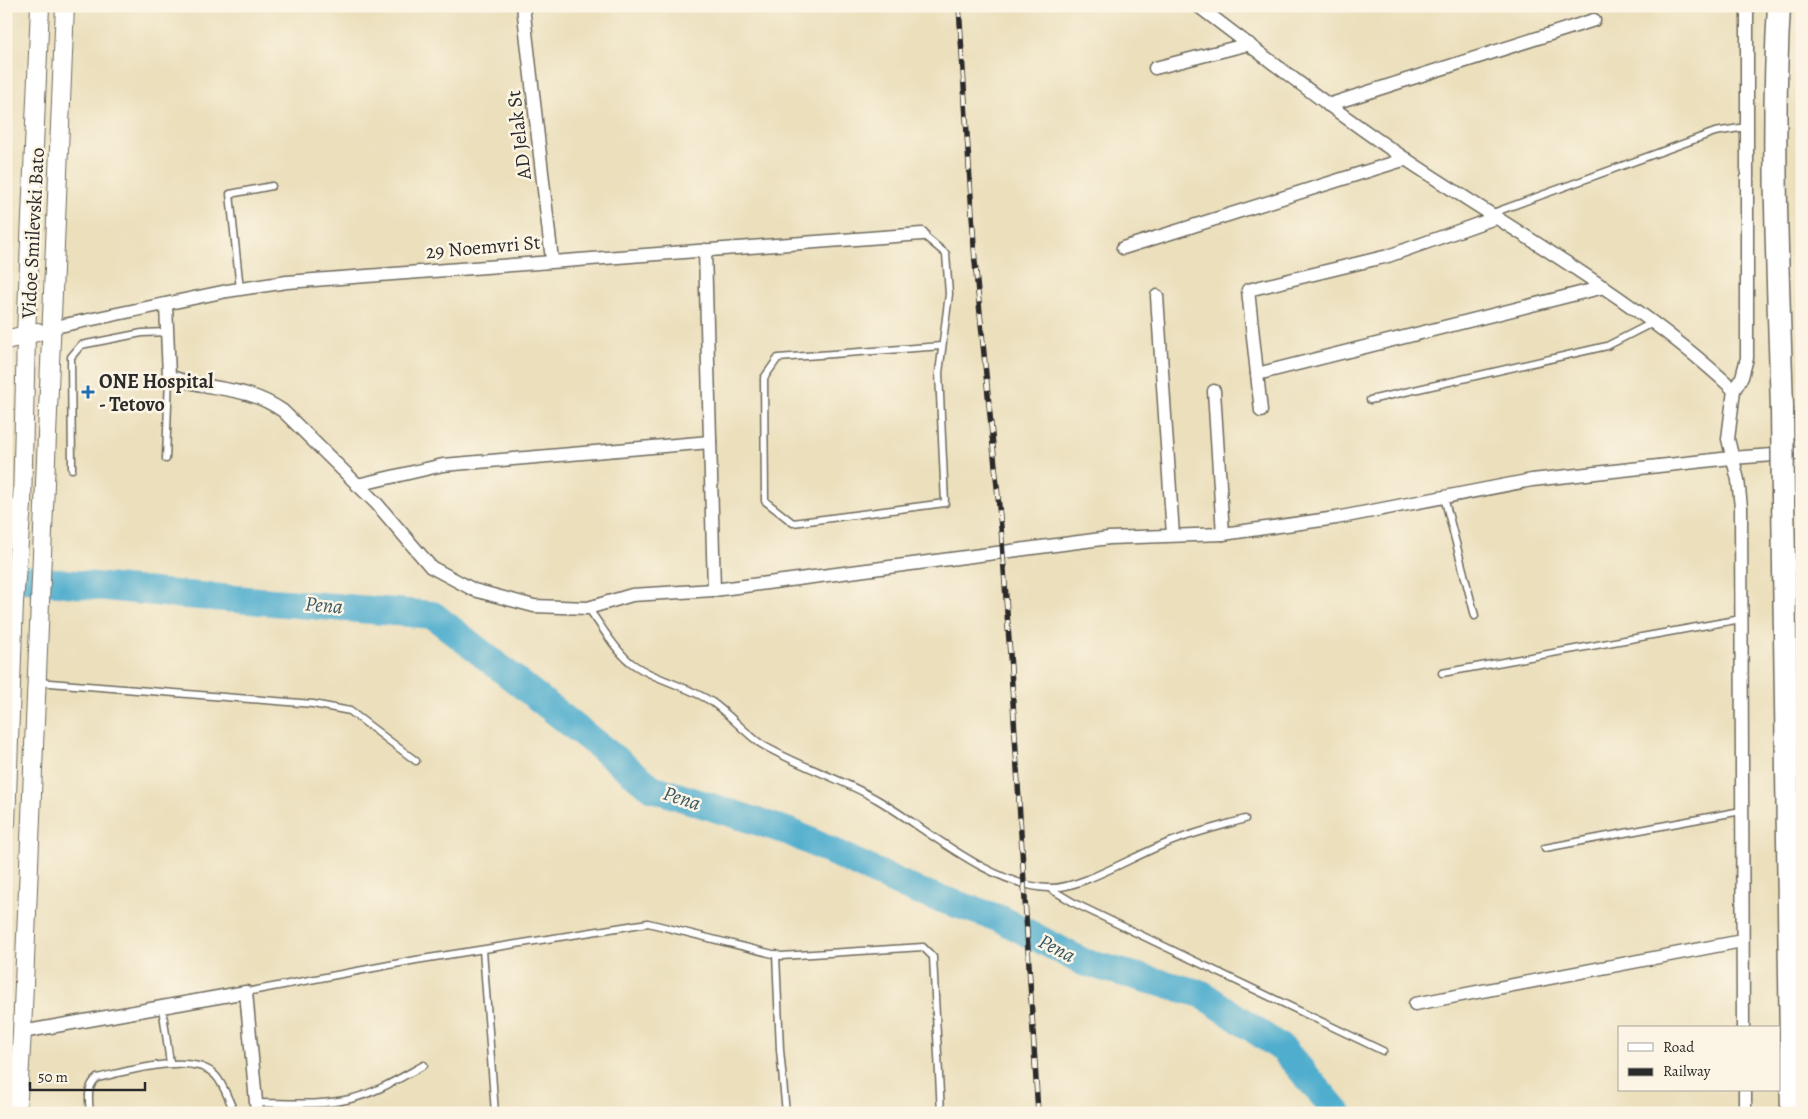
<svg xmlns="http://www.w3.org/2000/svg" width="1808" height="1119" font-family="Alegreya,serif">
<style>
.lines{fill:none;stroke-linecap:round;stroke-linejoin:round}
.river{stroke:#50adce;stroke-width:28}
.lane-casing{stroke:#6e6a5e;stroke-width:9}
.street-casing{stroke:#6e6a5e;stroke-width:15}
.secondary-casing{stroke:#6e6a5e;stroke-width:20}
.highway-casing{stroke:#6e6a5e;stroke-width:25}
.lane{stroke:#fff;stroke-width:6}
.street{stroke:#fff;stroke-width:12}
.secondary{stroke:#fff;stroke-width:18}
.highway{stroke:#fff;stroke-width:22}
.rail-casing{stroke:#2b2b2b;stroke-width:5.5}
.rail{stroke:#fcf5e5;stroke-width:4;stroke-dasharray:11;stroke-linecap:butt}
.highway-bridge-casing{stroke:#6e6a5e;stroke-width:25;stroke-linecap:butt}
.highway-bridge{stroke:#fff;stroke-width:22}
.poi-dot{fill:#1f6fb2;stroke:#fcf5e5;stroke-width:2}
.labels{text-anchor:middle;dominant-baseline:central;stroke-width:5;stroke-linejoin:round;paint-order:stroke}
.street-label{font-size:20px;fill:#2b2b2b;stroke:#fcf5e5}
.poi-label{font-size:20px;font-weight:bold;fill:#2b2b2b;stroke:#fcf5e5;text-anchor:start}
.water-label{font-size:21px;font-style:italic;fill:#385864;stroke:#fcf5e5}
</style>
<rect width="100%" height="100%" fill="#fcf5e5"/>
<filter id="ink" filterUnits="userSpaceOnUse"><feTurbulence type="fractalNoise" baseFrequency=".02" numOctaves="2"/><feDisplacementMap in="SourceGraphic" scale="10" xChannelSelector="R" yChannelSelector="G"/><feConvolveMatrix kernelMatrix="1 2 1 2 8 2 1 2 1" color-interpolation-filters="sRGB"/></filter>
<filter id="wash" filterUnits="userSpaceOnUse"><feTurbulence type="fractalNoise" baseFrequency=".0096" numOctaves="4" result="noise"/><feDisplacementMap in="SourceGraphic" scale="20" xChannelSelector="R" yChannelSelector="G"/><feGaussianBlur stdDeviation="1.12" result="paint"/><feColorMatrix in="noise" values="0 0 0 0 0 0 0 0 0 0 0 0 0 0 0 0 0 1.4 0 .05"/><feComposite in="paint" operator="in"/></filter>
<g filter="url(#wash)">
<rect width="100%" height="100%" fill="#ebdfbc"/>
<g class="lines">
<!-- river -->
<path class="river" d="M 6,577 L 174,594 L 433,615 L 652,788 L 790,832 L 914,890 L 1001,919 L 1083,962 L 1202,994 L 1284,1050 L 1338,1113"/>
</g>
</g>
<g filter="url(#ink)">
<g class="lines">
<!-- lane casing -->
<g class="lane-casing">
<g id="lane">
<path d="M 1490,214 L 1715,132 L 1746,127"/>
<path d="M 922,234 L 946,254 L 949,294 L 939,373 L 945,503 L 793,523 L 765,501 L 764,378 L 778,358 L 942,346"/>
<path d="M 240,289 L 230,194 L 272,186"/>
<path d="M 1370,400 L 1607,346 L 1652,323"/>
<path d="M 166,459 L 169,376"/>
<path d="M 72,469 L 71,357 L 81,345 L 142,333 L 167,332"/>
<path d="M 1444,497 L 1475,616"/>
<path d="M 588,608 C 601,625 614,649 630,662 C 654,680 686,685 712,702 C 729,714 744,732 761,744 C 798,766 840,778 878,800 C 927,829 990,885 1048,888 C 1079,890 1135,855 1165,844 C 1191,833 1218,827 1245,819"/>
<path d="M 1442,673 L 1741,619"/>
<path d="M 37,682 L 313,704 L 350,711 L 416,761"/>
<path d="M 1545,848 L 1741,811"/>
<path d="M 1049,888 L 1076,904 L 1383,1051"/>
<path d="M 483,950 L 495,1113"/>
<path d="M 776,954 L 780,1050 L 786,1113"/>
<path d="M 246,992 L 416,960 L 648,923 L 781,956 L 923,947 L 933,957 L 941,1113"/>
<path d="M 162,1006 L 170,1063"/>
<path d="M 256,1103 C 287,1103 320,1106 350,1099 C 376,1093 400,1078 424,1065"/>
<path d="M 90,1113 C 89,1100 86,1087 97,1078 C 125,1072 192,1051 215,1075 C 224,1084 229,1102 235,1113"/>
</g>
</g>
<!-- street casing -->
<g class="street-casing">
<g id="street">
<path d="M 523,6 L 552,260"/>
<path d="M 1198,6 C 1267,58 1335,112 1407,160 C 1518,234 1637,299 1734,390"/>
<path d="M 1155,68 L 1249,44"/>
<path d="M 1328,105 L 1594,20"/>
<path d="M 1123,248 L 1406,159"/>
<path d="M 705,250 L 714,590"/>
<path d="M 1157,296 L 1173,535"/>
<path d="M 166,305 L 169,376 C 210,392 244,384 283,411 L 377,504 L 431,567 L 474,590 L 534,606 L 588,608 L 632,595 L 714,590 L 1109,538 L 1223,534 L 1336,518 L 1532,480 L 1731,458 L 1802,453"/>
<path d="M 50,328 L 227,291 L 287,282 L 922,234"/>
<path d="M 1257,374 L 1604,287"/>
<path d="M 1214,391 L 1223,534"/>
<path d="M 1261,411 L 1248,290 L 1388,256 L 1495,218"/>
<path d="M 357,485 L 443,465 L 710,442"/>
<path d="M 6,509 L 22,505"/>
<path d="M 1415,1004 L 1742,941"/>
<path d="M 1743,1028 L 1741,507 L 1738,480 L 1728,439 L 1734,390 L 1742,377 L 1747,358 L 1747,6"/>
<path d="M 22,1032 L 246,992 L 257,1113"/>
<path d="M 1745,1090 L 1745,1113"/>
</g>
</g>
<!-- secondary casing -->
<g class="secondary-casing">
<g id="secondary">
<path d="M 6,340 L 37,332"/>
<path d="M 6,823 L 14,602 L 22,505 L 26,335 L 40,6"/>
<path d="M 17,1113 L 22,1032 L 65,6"/>
</g>
</g>
<!-- highway casing -->
<g class="highway-casing">
<g id="highway">
<path d="M 1779,6 C 1771,140 1778,275 1782,408"/>
<path d="M 1783,497 L 1792,1113"/>
</g>
</g>
<!-- lane -->
<use href="#lane" class="lane"/>
<!-- street -->
<use href="#street" class="street"/>
<!-- secondary -->
<use href="#secondary" class="secondary"/>
<!-- highway -->
<use href="#highway" class="highway"/>
<!-- rail casing -->
<g class="rail-casing">
<path id="rail" d="M 959,6 L 975,262 L 1001,527 L 1011,669 L 1038,1113"/>
</g>
<!-- rail -->
<use href="#rail" class="rail"/>
<!-- highway-bridge casing -->
<g class="highway-bridge-casing">
<path id="highway-bridge" d="M 1782,408 L 1783,497"/>
</g>
<!-- highway-bridge -->
<use href="#highway-bridge" class="highway-bridge"/>
</g>
</g>
<!-- markers -->
<path class="poi-dot" d="M85.5 384.5h5v5h5v5h-5v5h-5v-5h-5v-5h5z"/>
<g class="labels">
<!-- street labels -->
<g class="street-label">
<text transform="translate(519 135) rotate(-97)">AD Jelak St</text>
<text transform="translate(33 233) rotate(-87)">Vidoe Smilevski Bato</text>
<text transform="translate(483 247) rotate(-5)">29 Noemvri St</text>
</g>
<!-- poi labels -->
<g class="poi-label">
<text x="99" y="381">ONE Hospital<tspan x="99" dy="23">- Tetovo</tspan></text>
</g>
<!-- water labels -->
<g class="water-label">
<text transform="translate(324 605) rotate(5)">Pena</text>
<text transform="translate(682 798) rotate(18)">Pena</text>
<text transform="translate(1057 948) rotate(27)">Pena</text>
</g>
</g>
<!-- margin -->
<rect width="1808" height="1119" fill="none" stroke="#fcf5e5" stroke-width="25"/>
<!-- legend -->
<rect x="1618" y="1026" width="162" height="65" fill="#fcf5e5" stroke="#a8a49b"/>
<rect x="1628" y="1043" width="25" height="8" fill="#ffffff" stroke="#a8a49b"/>
<text x="1663" y="1052" font-size="15" fill="#2b2b2b">Road</text>
<rect x="1628" y="1068" width="25" height="8" fill="#2b2b2b" stroke="#a8a49b"/>
<text x="1663" y="1076" font-size="15" fill="#2b2b2b">Railway</text>
<!-- scale -->
<path d="M30 1082v8h115v-8" fill="none" stroke="#2b2b2b" stroke-width="2.5"/>
<text x="38" y="1082" font-size="15" fill="#2b2b2b" stroke="#fcf5e5" stroke-width="4" paint-order="stroke">50 m</text>
</svg>
